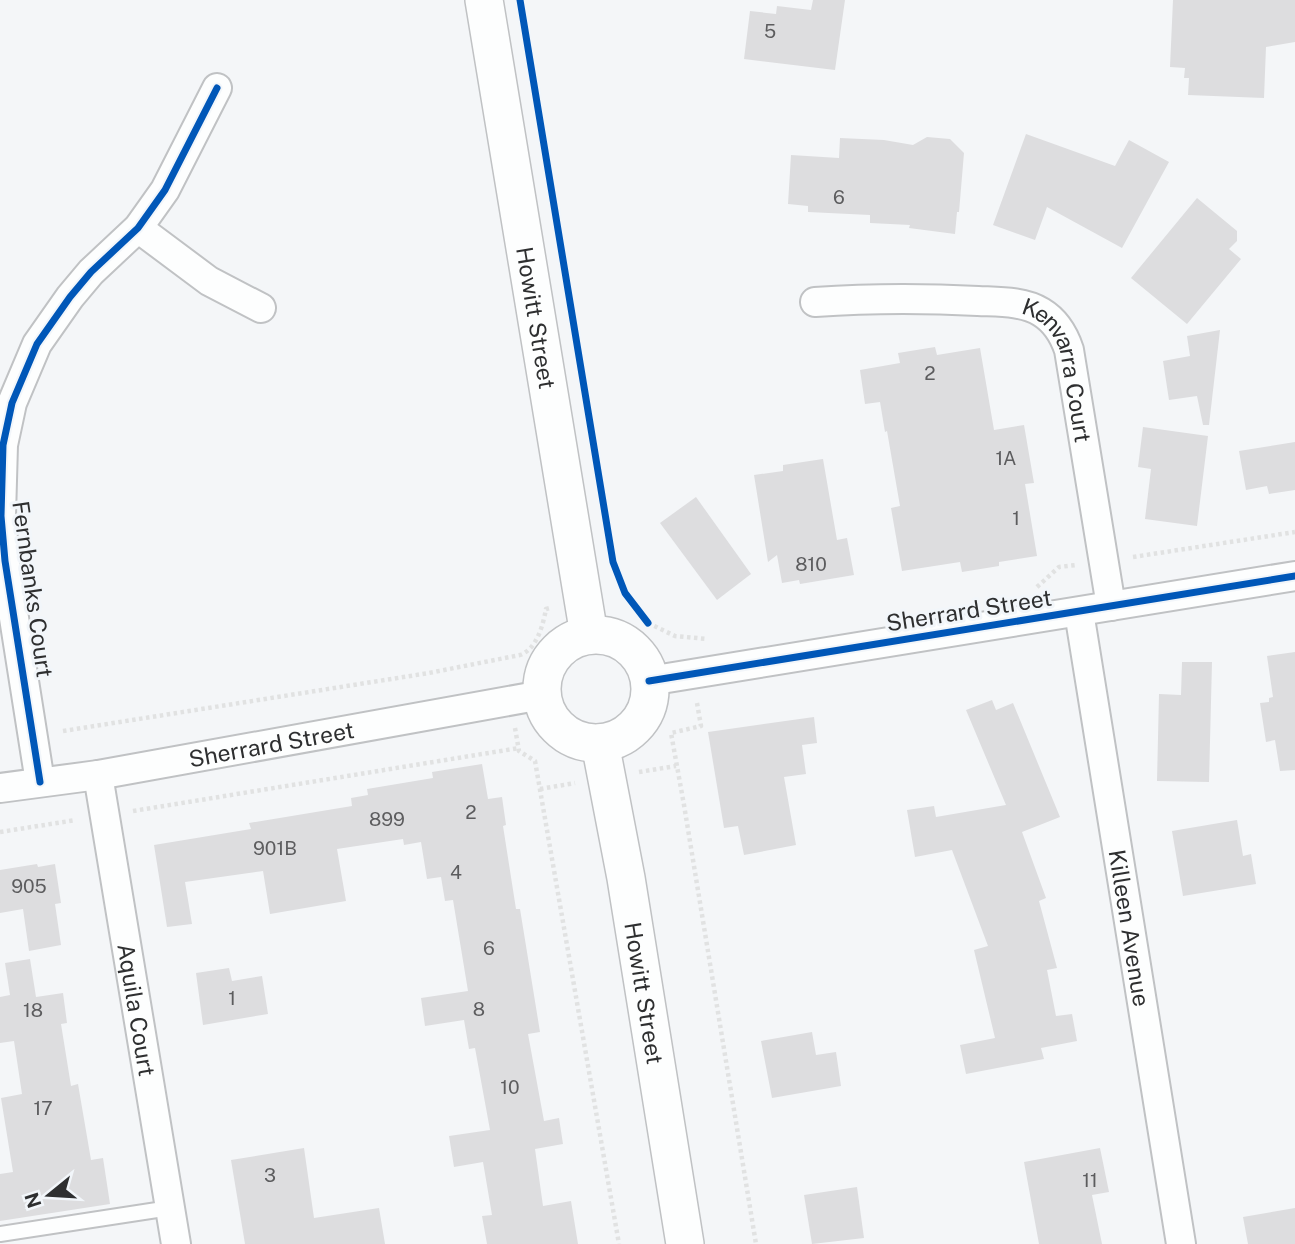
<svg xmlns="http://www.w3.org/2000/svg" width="1295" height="1244" font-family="'Public Sans',sans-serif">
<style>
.building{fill:#dddddf}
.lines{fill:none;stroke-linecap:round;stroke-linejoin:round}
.service-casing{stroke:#c0c2c4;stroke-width:18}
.minor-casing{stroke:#c0c2c4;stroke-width:32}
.tertiary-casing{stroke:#c0c2c4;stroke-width:40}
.path{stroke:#e1e2e2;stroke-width:4.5;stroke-dasharray:3.5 3.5;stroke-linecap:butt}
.service{stroke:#fdfefe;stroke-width:14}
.minor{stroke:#fdfefe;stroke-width:28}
.tertiary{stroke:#fdfefe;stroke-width:37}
.cycleway-casing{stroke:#f2f6fa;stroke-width:11}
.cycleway{stroke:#0057b8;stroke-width:7}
.labels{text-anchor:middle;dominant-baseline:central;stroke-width:6;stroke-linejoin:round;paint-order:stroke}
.number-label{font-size:19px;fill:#5c5c5e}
.street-label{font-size:23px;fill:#2e2f30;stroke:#f2f6fa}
</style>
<rect width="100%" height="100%" fill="#f4f6f8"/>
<!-- building -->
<g class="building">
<path d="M 813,0 L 845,0 L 835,70 L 744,59 L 750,11 L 776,14 L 777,6 L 811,10 Z"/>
<path d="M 1173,0 L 1295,0 L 1295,42 L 1266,47 L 1264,98 L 1188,95 L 1189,78 L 1184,78 L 1185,68 L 1170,67 Z"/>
<path d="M 1026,134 L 1115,166 L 1129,140 L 1169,162 L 1122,248 L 1047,207 L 1035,240 L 993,225 Z"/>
<path d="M 927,137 L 950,139 L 964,153 L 959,212 L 957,212 L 955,234 L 909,228 L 910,225 L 870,223 L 870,215 L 808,212 L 808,206 L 788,204 L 791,155 L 839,158 L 840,138 L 884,140 L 913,145 Z"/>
<path d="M 1197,198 L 1237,231 L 1237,241 L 1229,249 L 1241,259 L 1187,324 L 1131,278 Z"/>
<path d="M 1220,330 L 1209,425 L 1203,425 L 1197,396 L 1169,400 L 1163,361 L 1190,356 L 1187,336 Z"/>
<path d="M 935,347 L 937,355 L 980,348 L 994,430 L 1024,425 L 1034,483 L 1025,484 L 1037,556 L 999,562 L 999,566 L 962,572 L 960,562 L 902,571 L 891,508 L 900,506 L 887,431 L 885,432 L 880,402 L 865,404 L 860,370 L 900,363 L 898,353 Z"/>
<path d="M 1143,427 L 1208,436 L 1197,526 L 1145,519 L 1151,469 L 1138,467 Z"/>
<path d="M 1295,442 L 1295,490 L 1269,494 L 1267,486 L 1246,490 L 1239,451 Z"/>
<path d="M 823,459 L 837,540 L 847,538 L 854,575 L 800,584 L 799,580 L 782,583 L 777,555 L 768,562 L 754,475 L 783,471 L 783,465 Z"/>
<path d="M 696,497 L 751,574 L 717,600 L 660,523 Z"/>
<path d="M 1295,652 L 1295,770 L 1280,771 L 1275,740 L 1266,742 L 1260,703 L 1269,702 L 1269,698 L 1273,697 L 1267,656 Z"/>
<path d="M 1182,662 L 1212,662 L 1209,782 L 1157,781 L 1159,694 L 1181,695 Z"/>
<path d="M 992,700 L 996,710 L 1013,703 L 1060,817 L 1022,832 L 1046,898 L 1039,901 L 1057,968 L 1047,970 L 1056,1016 L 1072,1014 L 1077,1041 L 1041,1048 L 1044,1059 L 966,1074 L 960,1045 L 995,1038 L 974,950 L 988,946 L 952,850 L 915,857 L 907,810 L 934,806 L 936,817 L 1006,805 L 966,710 Z"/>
<path d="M 814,717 L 817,743 L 802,745 L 806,774 L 784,777 L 796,845 L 744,855 L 738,826 L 724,828 L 708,732 Z"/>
<path d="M 482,764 L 488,799 L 502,797 L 506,825 L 503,826 L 516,909 L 520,909 L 540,1032 L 528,1034 L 544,1121 L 559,1118 L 563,1144 L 535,1149 L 543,1206 L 571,1201 L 578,1244 L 487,1244 L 482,1216 L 492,1215 L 483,1162 L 454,1167 L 449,1136 L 490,1130 L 475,1048 L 469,1049 L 464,1020 L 425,1026 L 421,998 L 468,991 L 453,900 L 445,901 L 441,877 L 427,879 L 421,842 L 404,845 L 403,839 L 337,849 L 346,901 L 270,914 L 263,871 L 185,882 L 192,924 L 167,927 L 154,845 L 251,829 L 249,823 L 352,806 L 351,798 L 368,795 L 367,789 L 433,778 L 432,772 Z"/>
<path d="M 1237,820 L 1243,856 L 1251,854 L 1256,884 L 1183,896 L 1172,831 Z"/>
<path d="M 37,864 L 38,867 L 55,864 L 61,903 L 55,904 L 61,945 L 29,951 L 23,909 L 0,913 L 0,870 Z"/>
<path d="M 30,959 L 36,997 L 63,993 L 67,1023 L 61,1024 L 71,1086 L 78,1084 L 91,1160 L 103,1158 L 110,1204 L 0,1221 L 0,1174 L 13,1172 L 1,1098 L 22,1094 L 14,1041 L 0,1043 L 0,997 L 10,995 L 5,963 Z"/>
<path d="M 229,968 L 232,981 L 262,976 L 268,1014 L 203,1025 L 196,973 Z"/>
<path d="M 812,1032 L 816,1055 L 836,1052 L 841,1086 L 772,1098 L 761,1041 Z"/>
<path d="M 304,1148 L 314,1218 L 379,1208 L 385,1244 L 245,1244 L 231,1160 Z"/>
<path d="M 1100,1148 L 1109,1192 L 1092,1195 L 1102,1244 L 1039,1244 L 1024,1162 Z"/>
<path d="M 857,1187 L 864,1238 L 812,1244 L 804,1195 Z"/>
<path d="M 1295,1208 L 1295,1244 L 1248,1244 L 1243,1217 Z"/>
</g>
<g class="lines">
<!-- service casing -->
<g class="service-casing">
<path id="service" d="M 0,1234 L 170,1208"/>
</g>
<!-- minor casing -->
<g class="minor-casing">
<g id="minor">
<path d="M 138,228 L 209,281 L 261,308"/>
<path id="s1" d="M 815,302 C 872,298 921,298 978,301 C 998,302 1023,301 1041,312 C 1056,321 1064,335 1069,350 L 1111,606"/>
<path id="s2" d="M 1079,612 L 1181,1244"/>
<path d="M 649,681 L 1295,576"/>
<path id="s3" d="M 98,775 L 176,1244"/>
<path d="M 40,782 L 5,561 L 1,516 L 3,445 L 12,403 L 37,344 L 70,297 L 91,272 L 138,228 L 165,190 L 217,88"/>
<path id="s4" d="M 0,788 L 98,775 L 542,695"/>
</g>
</g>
<!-- tertiary casing -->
<g class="tertiary-casing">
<g id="tertiary">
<path id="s5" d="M 484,0 L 589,635"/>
<circle cx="596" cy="689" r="54"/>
<path id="s6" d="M 600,743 L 626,878 L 685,1244"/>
</g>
</g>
<!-- path -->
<g class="path">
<path d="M 1133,557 L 1295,532"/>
<path d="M 1037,587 L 1059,567 L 1076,565"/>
<path d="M 648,623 L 675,636 L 707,639"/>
<path d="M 697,703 L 701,726 L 671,733 L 684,805 L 756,1244"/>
<path d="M 515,728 L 519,751 L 535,761 L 619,1244"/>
<path d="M 63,731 L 429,673 L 520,655 C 537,649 543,625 546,609 L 550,608"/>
<path d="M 639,772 L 676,766"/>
<path d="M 540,789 L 575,783"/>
<path d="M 133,811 L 519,748"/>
<path d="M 0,832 L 76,820"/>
</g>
<!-- service -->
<use href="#service" class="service"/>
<!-- minor -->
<use href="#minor" class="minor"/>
<!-- tertiary -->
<use href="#tertiary" class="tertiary"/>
<!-- cycleway casing -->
<g class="cycleway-casing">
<g id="cycleway">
<path d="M 520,0 L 613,562 L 625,593 L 648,623"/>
<path d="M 649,681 L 1295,576"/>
<path d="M 40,782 L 5,561 L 1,516 L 3,445 L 12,403 L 37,344 L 70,297 L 91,272 L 138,228 L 165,190 L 217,88"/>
</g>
</g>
<!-- cycleway -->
<use href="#cycleway" class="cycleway"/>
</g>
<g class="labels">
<!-- number labels -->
<g class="number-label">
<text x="770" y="31">5</text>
<text x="839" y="197">6</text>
<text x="930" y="373">2</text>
<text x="1006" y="458">1A</text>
<text x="1016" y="518">1</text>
<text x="811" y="564">810</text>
<text x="471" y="812">2</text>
<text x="387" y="819">899</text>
<text x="275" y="848">901B</text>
<text x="456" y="872">4</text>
<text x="29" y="886">905</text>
<text x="489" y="948">6</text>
<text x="232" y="998">1</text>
<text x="479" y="1009">8</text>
<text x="33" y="1010">18</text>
<text x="510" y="1087">10</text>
<text x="43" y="1108">17</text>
<text x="270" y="1175">3</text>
<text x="1090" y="1180">11</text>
</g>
<!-- street labels -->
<g class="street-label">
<text stroke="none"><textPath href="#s5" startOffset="322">Howitt Street</textPath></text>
<text stroke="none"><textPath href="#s1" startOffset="289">Kenvarra Court</textPath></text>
<text transform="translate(33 589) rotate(82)">Fernbanks Court</text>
<text transform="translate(969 610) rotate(-9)">Sherrard Street</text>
<text stroke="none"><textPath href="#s4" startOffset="275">Sherrard Street</textPath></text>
<text stroke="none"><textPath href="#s2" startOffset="320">Killeen Avenue</textPath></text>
<text stroke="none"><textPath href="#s6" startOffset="254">Howitt Street</textPath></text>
<text stroke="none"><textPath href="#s3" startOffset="238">Aquila Court</textPath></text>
</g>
</g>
<!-- north arrow -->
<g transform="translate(49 1195) rotate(252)" stroke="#f2f6fa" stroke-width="5" paint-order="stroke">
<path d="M0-5L12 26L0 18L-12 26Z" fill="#2e2f30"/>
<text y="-10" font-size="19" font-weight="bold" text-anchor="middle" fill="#2e2f30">N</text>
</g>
</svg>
